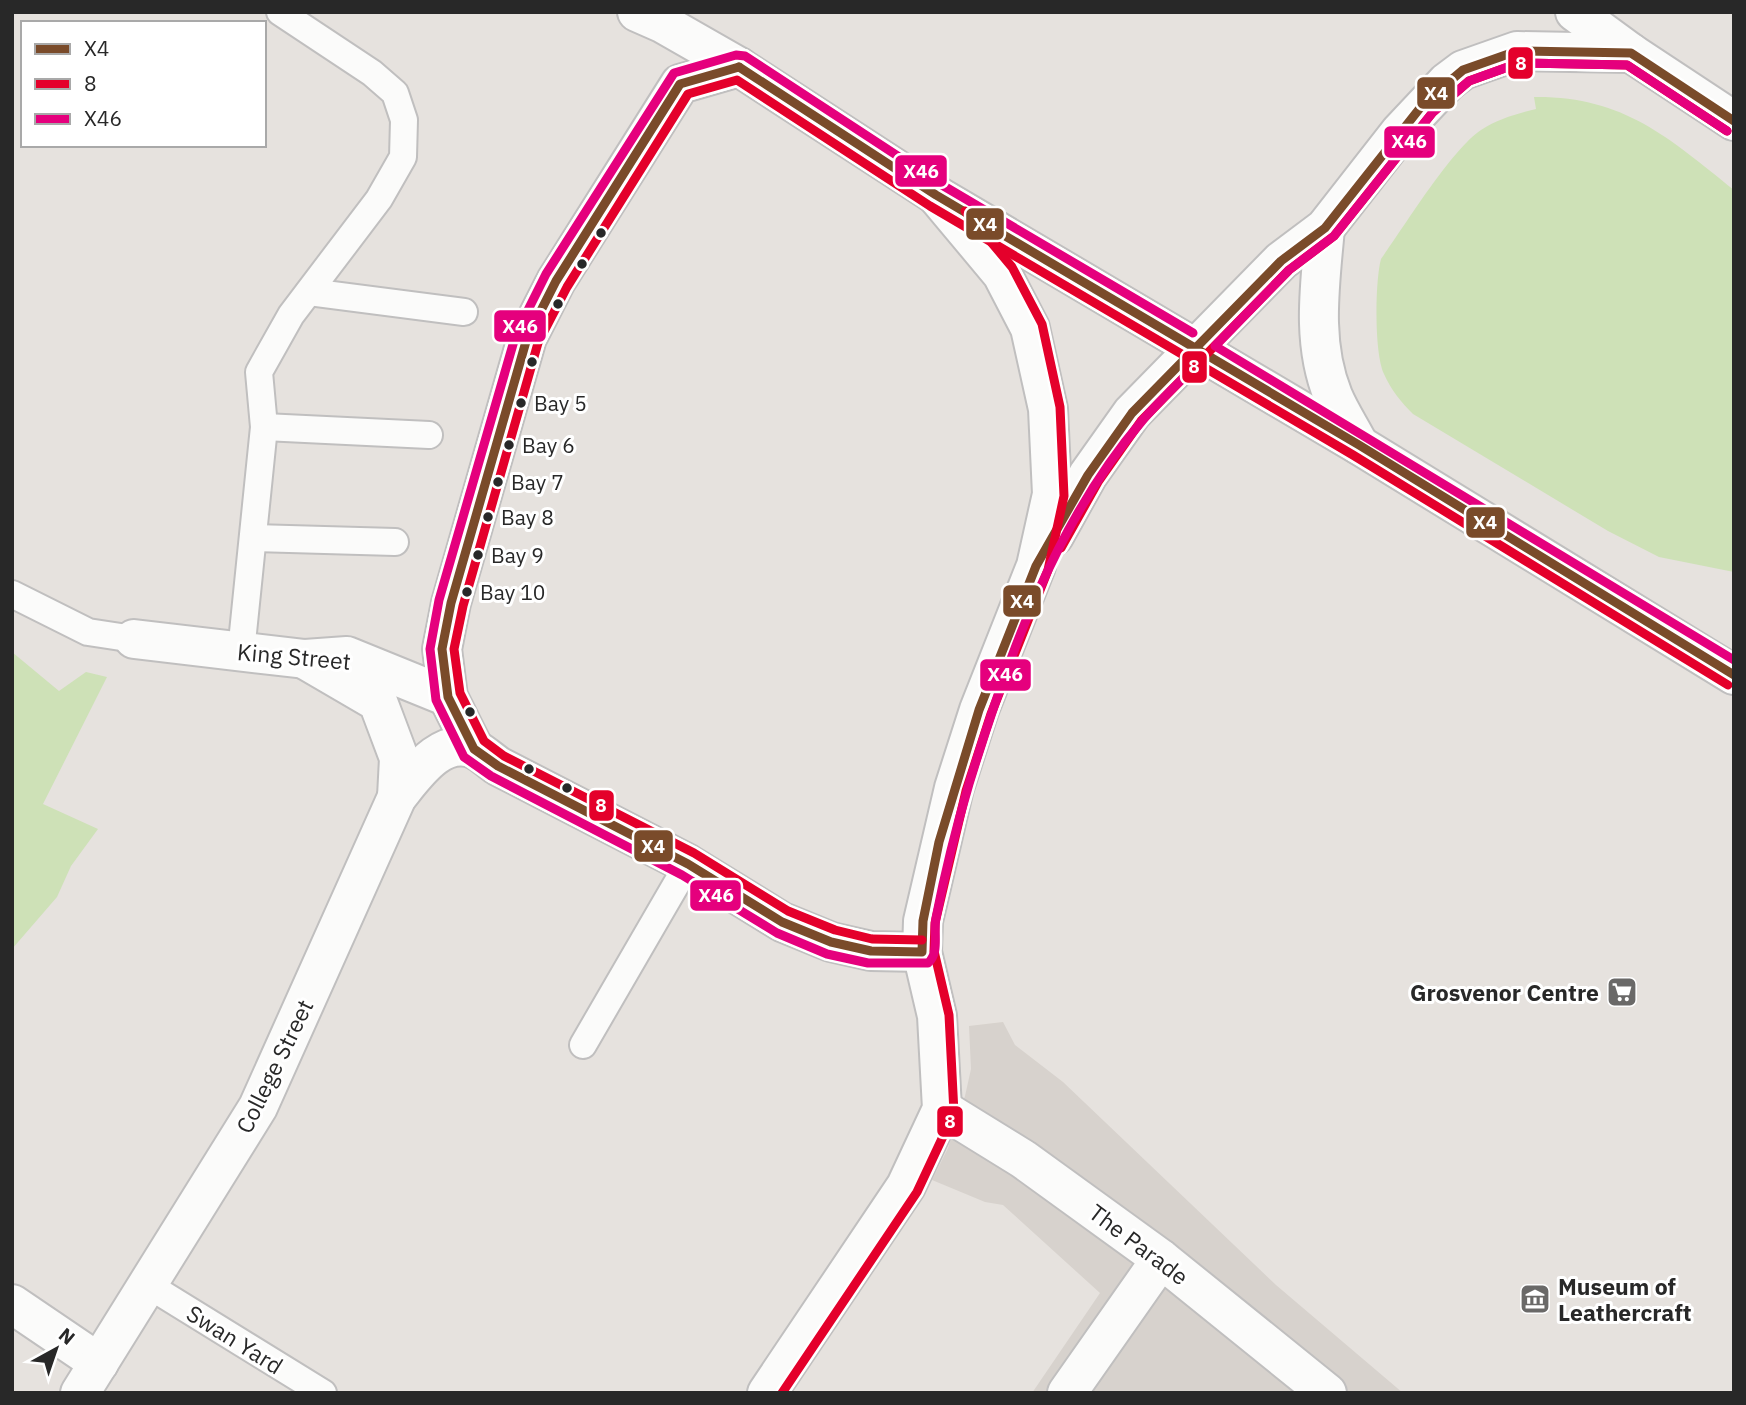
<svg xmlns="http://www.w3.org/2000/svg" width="1746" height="1405" font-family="'IBM Plex Sans',sans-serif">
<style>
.green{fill:#cee1b7}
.plaza{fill:#d7d2cd}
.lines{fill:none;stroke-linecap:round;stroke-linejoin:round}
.lane-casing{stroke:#c0bfbf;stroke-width:30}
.street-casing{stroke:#c0bfbf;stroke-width:42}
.lane{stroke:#fbfbfa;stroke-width:26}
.street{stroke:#fbfbfa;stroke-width:38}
.bus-1-casing{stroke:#fff;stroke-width:14}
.bus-2-casing{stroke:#fff;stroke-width:14}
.bus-3-casing{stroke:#fff;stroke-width:14}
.bus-1{stroke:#7a4b2a;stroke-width:9}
.bus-2{stroke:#e4002b;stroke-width:9}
.bus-3{stroke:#e5007d;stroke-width:9}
.bus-dot{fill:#282828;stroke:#fff;stroke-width:2.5}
.labels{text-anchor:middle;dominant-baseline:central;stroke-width:6;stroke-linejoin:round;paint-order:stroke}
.bus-label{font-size:21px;fill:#282828;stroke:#fff;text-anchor:start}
.street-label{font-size:23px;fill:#282828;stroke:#fff}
.poi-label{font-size:23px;font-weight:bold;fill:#282828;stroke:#fff;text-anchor:end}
.line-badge{stroke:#fff;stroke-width:2.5}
.badge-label{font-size:19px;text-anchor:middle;font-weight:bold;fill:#fff}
</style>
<rect width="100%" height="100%" fill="#e6e2de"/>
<!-- green -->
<g class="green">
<path d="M 1534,97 C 1623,96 1668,137 1734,190 L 1734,572 L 1659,557 L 1608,531 L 1413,414 C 1401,402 1391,390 1384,374 C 1374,353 1375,281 1381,259 C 1404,227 1451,150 1481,130 C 1498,119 1516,114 1536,109 Z"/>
<path d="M 12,652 L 59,691 L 86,672 L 107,677 L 43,804 L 98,829 L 71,866 L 57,897 L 12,949 Z"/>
</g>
<!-- plaza -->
<path class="plaza" d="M 1003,1022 L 1015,1045 L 1063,1082 L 1276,1285 L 1403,1393 L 1032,1393 L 1100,1293 L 1003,1205 L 985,1202 L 932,1180 L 948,1148 L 965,1096 L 971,1069 L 969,1026 Z"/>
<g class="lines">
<!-- lane casing -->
<g class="lane-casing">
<g id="lane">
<path d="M 309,292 L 464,312"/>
<path d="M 264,427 L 429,435"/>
<path d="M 253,538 L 395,542"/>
<path d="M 12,594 L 88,632 L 134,639"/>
<path d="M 241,652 L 264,427 L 259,372 L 291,315 L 379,199 L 403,157 L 404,120 L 395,93 L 372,73 L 280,12"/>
<path d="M 583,1045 L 688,864"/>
<path d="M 148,1285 L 323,1393"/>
</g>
</g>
<!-- street casing -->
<g class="street-casing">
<g id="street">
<path d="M 637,12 L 662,23 L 739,67 L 936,195 L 1359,445 L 1734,675"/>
<path d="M 1575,12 L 1631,53 L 1734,121"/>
<path d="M 1325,228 C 1320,285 1311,342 1333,396 C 1340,413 1351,429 1359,445"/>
<path d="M 1054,536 L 1088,475 L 1132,413 L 1281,261 L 1325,228 L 1400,132 L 1447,82 L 1463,70 L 1517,51 L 1631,53"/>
<path d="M 134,639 L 305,659 L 347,656 L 448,697"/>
<path d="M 306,660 L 378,702 L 399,758 L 397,797"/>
<path d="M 474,749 L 448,697 L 442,649 L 451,603 L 527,338 L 556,281 L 680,84 L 739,67"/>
<path d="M 942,1109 L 1023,1159 L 1161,1259 L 1327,1393"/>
<path d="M 12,1304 L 99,1363"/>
<path d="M 80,1393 L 258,1107 L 397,797 C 415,775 442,734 476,750 C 483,754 491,761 498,766 L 688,864 L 782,922 L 831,942 L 871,951 L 922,952"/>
<path d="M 767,1393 L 906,1186 L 942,1109 L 937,1016 L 922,952 L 923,921 L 954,788 L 979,710 L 1036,566 L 1052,494 L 1048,409 L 1030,328 L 1002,274 L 936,195"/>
<path d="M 1067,1393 L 1161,1259"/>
</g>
</g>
<!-- lane -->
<use href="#lane" class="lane"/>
<!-- street -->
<use href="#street" class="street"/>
<!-- bus-1 casing -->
<g class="bus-1-casing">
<g id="bus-1">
<path d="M 739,67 L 680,84 L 556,281 L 527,338 L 451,603 L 442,649 L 448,697 L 474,749 L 498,766 L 688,864 L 782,922 L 831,942 L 871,951 L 922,952 L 923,921 L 939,842 L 979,710 L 1036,566 L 1088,475 L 1132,413 L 1281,261 L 1325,228 L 1424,103 L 1463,70 L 1517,51 L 1631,53 L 1734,121"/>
<path d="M 739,67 L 936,195 L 1359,445 L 1734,675"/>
</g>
</g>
<!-- bus-2 casing -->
<g class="bus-2-casing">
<g id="bus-2">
<path d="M 1061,548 L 1098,482 L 1141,421 L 1289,270 L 1334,236 L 1433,112 L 1469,81 L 1519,63 L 1627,65 L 1727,131"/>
<path d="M 922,940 L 872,939 L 835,930 L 788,911 L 694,853 L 504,756 L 484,741 L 460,693 L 454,649 L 463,606 L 538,343 L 567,287 L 688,94 L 737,80 L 930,206 L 1353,455 L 1728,685"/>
<path d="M 782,1393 L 917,1192 L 954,1113 L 949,1015 L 934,951 L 935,923 L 966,791 L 991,714 L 1048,570 L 1064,496 L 1060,407 L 1042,324 L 1012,267 L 965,211"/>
</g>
</g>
<!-- bus-3 casing -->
<g class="bus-3-casing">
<g id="bus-3">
<path d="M 1727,131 L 1627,65 L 1519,63 L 1469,81 L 1433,112 L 1334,236 L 1289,270 L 1215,346 L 1734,660"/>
<path d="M 1193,333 L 942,185 L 745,56 L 736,55 L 674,73 L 546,274 L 516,334 L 439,600 L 430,649 L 436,700 L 464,757 L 491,776 L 682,875 L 777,933 L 827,954 L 868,963 L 928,963 C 940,953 933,932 936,918 C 945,872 956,828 969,784 C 1008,657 1055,523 1142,421 C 1159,401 1179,383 1197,364"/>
</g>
</g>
<!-- bus-1 -->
<use href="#bus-1" class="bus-1"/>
<!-- bus-2 -->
<use href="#bus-2" class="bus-2"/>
<!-- bus-3 -->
<use href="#bus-3" class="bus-3"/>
</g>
<!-- icons -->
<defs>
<g id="supermarket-square" transform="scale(1.575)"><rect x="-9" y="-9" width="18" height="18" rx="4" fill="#6a6968" stroke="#fff"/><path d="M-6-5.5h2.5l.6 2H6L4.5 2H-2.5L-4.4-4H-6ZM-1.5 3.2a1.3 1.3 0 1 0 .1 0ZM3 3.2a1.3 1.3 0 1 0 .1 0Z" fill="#fff"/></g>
<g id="museum-square" transform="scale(1.575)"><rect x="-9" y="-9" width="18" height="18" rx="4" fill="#6a6968" stroke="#fff"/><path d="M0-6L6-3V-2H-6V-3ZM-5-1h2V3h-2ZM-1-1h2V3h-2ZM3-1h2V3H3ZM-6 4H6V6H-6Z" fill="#fff"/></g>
</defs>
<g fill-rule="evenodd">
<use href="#supermarket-square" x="1622" y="992"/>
<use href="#museum-square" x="1535" y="1299"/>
</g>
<!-- markers -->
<g class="bus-dot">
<circle cx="601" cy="233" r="6"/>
<circle cx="582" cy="264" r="6"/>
<circle cx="558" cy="304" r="6"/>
<circle cx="532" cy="362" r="6"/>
<circle cx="521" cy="403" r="6"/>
<circle cx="509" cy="445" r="6"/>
<circle cx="498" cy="482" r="6"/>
<circle cx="488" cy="517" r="6"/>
<circle cx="478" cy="555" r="6"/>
<circle cx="467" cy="592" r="6"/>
<circle cx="470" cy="712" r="6"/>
<circle cx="529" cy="769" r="6"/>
<circle cx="567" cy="788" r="6"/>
</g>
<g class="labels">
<!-- bus labels -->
<g class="bus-label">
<text x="534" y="403">Bay 5</text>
<text x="522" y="445">Bay 6</text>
<text x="511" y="482">Bay 7</text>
<text x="501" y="517">Bay 8</text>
<text x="491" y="555">Bay 9</text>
<text x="480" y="592">Bay 10</text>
</g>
<!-- street labels -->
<g class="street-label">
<text transform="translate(294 656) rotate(5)">King Street</text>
<text transform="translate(274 1066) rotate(-64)">College Street</text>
<text transform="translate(1139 1244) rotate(37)">The Parade</text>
<text transform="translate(235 1339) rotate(32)">Swan Yard</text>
</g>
<!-- poi labels -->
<g class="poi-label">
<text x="1599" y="992">Grosvenor Centre</text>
<text x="1558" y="1286" text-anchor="start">Museum of<tspan x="1558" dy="26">Leathercraft</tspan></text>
</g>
</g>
<g class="line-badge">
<rect x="1507" y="46" width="27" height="34" rx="7" fill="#e4002b"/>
<rect x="1416" y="76" width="40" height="34" rx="7" fill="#7a4b2a"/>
<rect x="1383" y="125" width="53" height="34" rx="7" fill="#e5007d"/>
<rect x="894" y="154" width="54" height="34" rx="7" fill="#e5007d"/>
<rect x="965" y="207" width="40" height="34" rx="7" fill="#7a4b2a"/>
<rect x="493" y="309" width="54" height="34" rx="7" fill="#e5007d"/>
<rect x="1181" y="350" width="27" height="34" rx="7" fill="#e4002b"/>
<rect x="1465" y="506" width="41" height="33" rx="7" fill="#7a4b2a"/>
<rect x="1002" y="584" width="40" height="34" rx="7" fill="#7a4b2a"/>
<rect x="979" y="658" width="53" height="34" rx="7" fill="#e5007d"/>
<rect x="588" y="789" width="27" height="33" rx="7" fill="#e4002b"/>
<rect x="633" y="829" width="41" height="34" rx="7" fill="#7a4b2a"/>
<rect x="689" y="879" width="53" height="33" rx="7" fill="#e5007d"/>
<rect x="936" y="1105" width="28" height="33" rx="7" fill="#e4002b"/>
</g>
<g class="badge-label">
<text x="1521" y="70">8</text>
<text x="1436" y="100">X4</text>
<text x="1409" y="148">X46</text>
<text x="921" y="178">X46</text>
<text x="985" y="231">X4</text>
<text x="520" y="333">X46</text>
<text x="1194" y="373">8</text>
<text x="1485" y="529">X4</text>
<text x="1022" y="608">X4</text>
<text x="1005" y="681">X46</text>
<text x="601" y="812">8</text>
<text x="653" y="853">X4</text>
<text x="716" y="902">X46</text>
<text x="950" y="1128">8</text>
</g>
<!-- border -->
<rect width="1746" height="1405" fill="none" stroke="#282828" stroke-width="28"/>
<!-- legend -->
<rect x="21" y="21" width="245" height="126" fill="#ffffff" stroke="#a9a9a9" stroke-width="2"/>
<rect x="35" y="44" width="35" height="10" fill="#7a4b2a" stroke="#a9a9a9" stroke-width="2"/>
<text x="84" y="56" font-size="21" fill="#282828">X4</text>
<rect x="35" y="79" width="35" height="10" fill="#e4002b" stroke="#a9a9a9" stroke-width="2"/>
<text x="84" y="91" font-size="21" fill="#282828">8</text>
<rect x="35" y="114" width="35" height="10" fill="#e5007d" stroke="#a9a9a9" stroke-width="2"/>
<text x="84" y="126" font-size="21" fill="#282828">X46</text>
<!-- north arrow -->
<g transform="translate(56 1349) rotate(40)" stroke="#ffffff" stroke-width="5" paint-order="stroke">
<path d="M0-5L12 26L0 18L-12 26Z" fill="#282828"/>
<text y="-10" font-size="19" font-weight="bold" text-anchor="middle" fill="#282828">N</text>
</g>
</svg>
